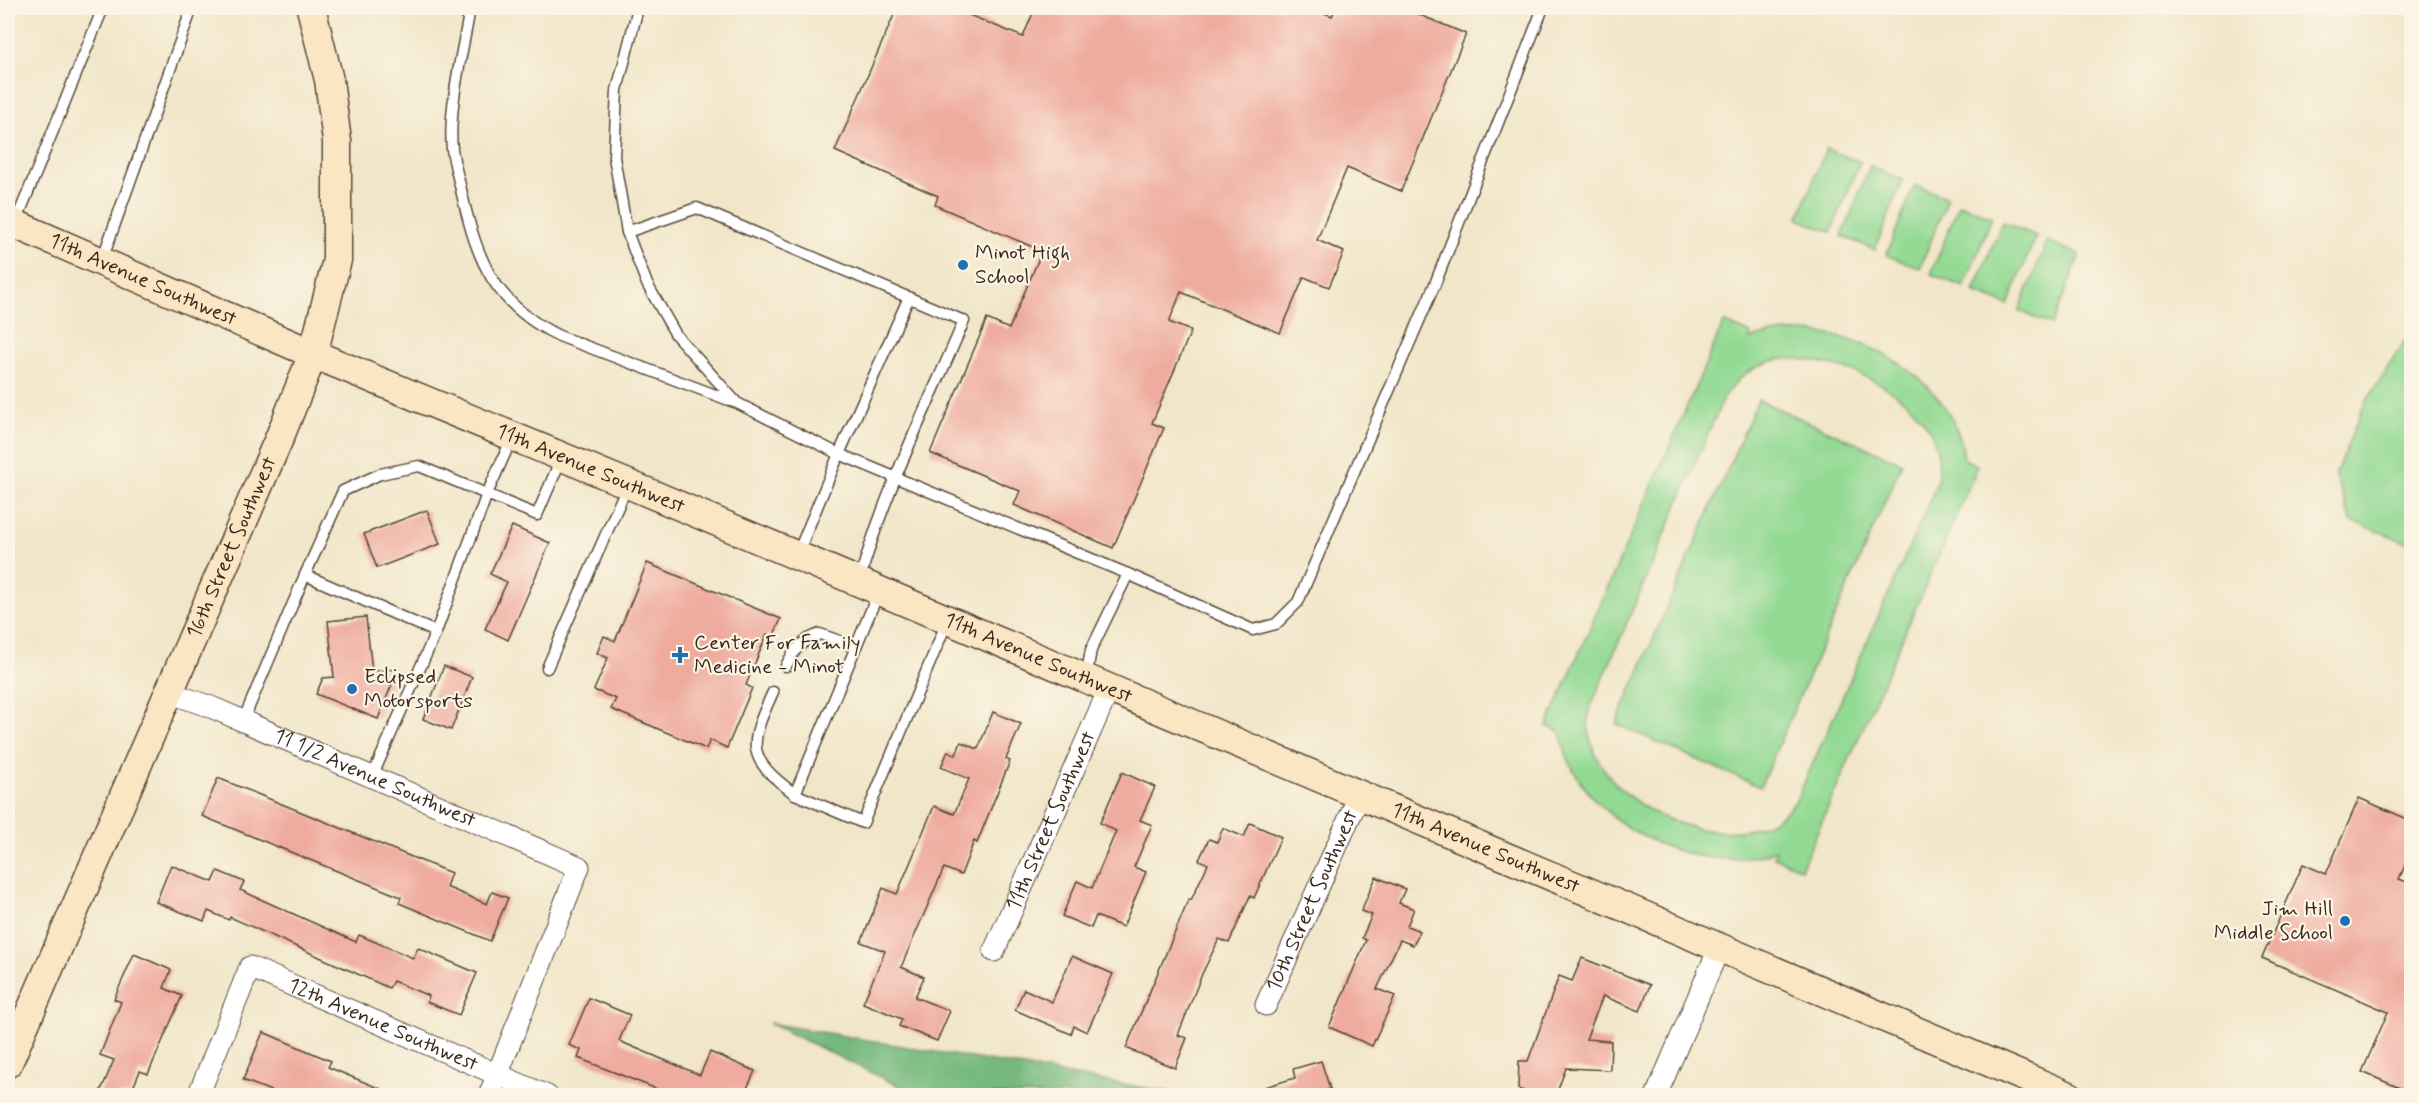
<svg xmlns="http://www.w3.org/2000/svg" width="2419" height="1103" font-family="Mynerve,sans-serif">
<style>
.green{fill:#92d993;stroke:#668258;stroke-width:1.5;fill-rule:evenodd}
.forest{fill:#75b97d;stroke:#58724e;stroke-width:1.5}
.building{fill:#eeab9e}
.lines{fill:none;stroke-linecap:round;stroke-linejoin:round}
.lane-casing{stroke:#564638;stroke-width:13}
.street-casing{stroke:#564638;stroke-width:23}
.secondary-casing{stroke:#564638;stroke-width:31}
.lane{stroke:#fff;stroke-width:10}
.street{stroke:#fff;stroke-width:21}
.secondary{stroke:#fbe6c4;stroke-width:28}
.poi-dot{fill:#1f6fb2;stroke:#fcf5e5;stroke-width:2}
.labels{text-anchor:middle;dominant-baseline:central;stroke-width:4.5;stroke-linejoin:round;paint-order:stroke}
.poi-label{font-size:21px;fill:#3b2a1e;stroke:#fcf5e5;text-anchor:start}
.street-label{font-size:21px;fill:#3b2a1e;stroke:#fcf5e5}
</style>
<rect width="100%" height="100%" fill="#fcf5e5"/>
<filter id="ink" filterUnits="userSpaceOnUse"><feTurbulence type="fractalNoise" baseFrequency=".0167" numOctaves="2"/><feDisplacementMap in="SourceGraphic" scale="12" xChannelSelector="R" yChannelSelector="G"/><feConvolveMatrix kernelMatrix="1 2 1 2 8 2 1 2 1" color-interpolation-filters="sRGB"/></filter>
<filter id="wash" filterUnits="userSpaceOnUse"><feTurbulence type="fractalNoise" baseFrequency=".008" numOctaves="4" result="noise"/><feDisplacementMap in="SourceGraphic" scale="24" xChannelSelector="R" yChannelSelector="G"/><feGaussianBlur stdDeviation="1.35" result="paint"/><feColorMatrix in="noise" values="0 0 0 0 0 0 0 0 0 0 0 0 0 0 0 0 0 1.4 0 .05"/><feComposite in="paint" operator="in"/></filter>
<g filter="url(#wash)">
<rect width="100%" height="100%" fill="#f1e6c9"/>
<!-- green -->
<g class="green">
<path d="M 1826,149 L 1860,162 L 1831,232 L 1798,219 Z"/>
<path d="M 1870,166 L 1903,180 L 1875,250 L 1842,236 Z"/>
<path d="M 1915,185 L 1948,198 L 1920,268 L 1886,255 Z"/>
<path d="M 1959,204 L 1992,217 L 1964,287 L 1931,274 Z"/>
<path d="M 2002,222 L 2036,236 L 2008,305 L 1974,292 Z"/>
<path d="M 2047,241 L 2080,255 L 2052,325 L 2019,311 Z"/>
<path d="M 1724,322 L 1751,334 L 1749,340 C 1830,309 1955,369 1964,459 L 1978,466 L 1801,869 L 1774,857 L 1776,850 C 1696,883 1572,819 1561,732 L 1547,726 ZM 1780,359 C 1848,355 1968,410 1932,496 L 1796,801 C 1738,875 1576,803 1589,711 L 1723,399 C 1737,376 1755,365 1780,359 Z"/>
<path d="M 2411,331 L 2411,544 L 2351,521 L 2335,475 L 2364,405 Z"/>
<path d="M 1758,400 L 1902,463 L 1760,787 L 1616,724 Z"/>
</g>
<!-- forest -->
<path class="forest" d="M 769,1023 L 1185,1095 L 917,1095 Z"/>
<g id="blocks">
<!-- building -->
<g class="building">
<path d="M 897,8 L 952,8 L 1023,37 L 1035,8 L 1312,8 L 1332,16 L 1336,8 L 1403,8 L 1466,34 L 1401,191 L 1347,168 L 1317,240 L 1344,252 L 1329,287 L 1304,277 L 1280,333 L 1181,292 L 1169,322 L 1191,331 L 1152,423 L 1164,428 L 1113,548 L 1014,505 L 1020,491 L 930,453 L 987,319 L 1009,329 L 1042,251 L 935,205 L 938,196 L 835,151 Z"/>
<path d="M 427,510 L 440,544 L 377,568 L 364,534 Z"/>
<path d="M 512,526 L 550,543 L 508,640 L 485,629 L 507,582 L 490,574 Z"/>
<path d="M 647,563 L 781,619 L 773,637 L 767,634 L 746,685 L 752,688 L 727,748 L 710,740 L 706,749 L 611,709 L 616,699 L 594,690 L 608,658 L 597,653 L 604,636 L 615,641 Z"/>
<path d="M 366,617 L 372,671 L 398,669 L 378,719 L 316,694 L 323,678 L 334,677 L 328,621 Z"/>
<path d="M 444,666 L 472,677 L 451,730 L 423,719 Z"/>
<path d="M 993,712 L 1021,724 L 1006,759 L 1010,761 L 977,843 L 974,841 L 961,875 L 944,868 L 901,967 L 924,977 L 915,997 L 950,1011 L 937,1041 L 899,1026 L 902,1019 L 863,1003 L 885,951 L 861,942 L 883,888 L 897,894 L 934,806 L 954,814 L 969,779 L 941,767 L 948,751 L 956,755 L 961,742 L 978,749 Z"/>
<path d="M 1122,772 L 1155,787 L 1140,820 L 1152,825 L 1134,867 L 1146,872 L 1123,927 L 1096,916 L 1091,928 L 1062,916 L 1077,881 L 1092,888 L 1116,831 L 1100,823 Z"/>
<path d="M 218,778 L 451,873 L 446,887 L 487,904 L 492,892 L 508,898 L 490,941 L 399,903 L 401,897 L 202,816 Z"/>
<path d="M 2359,798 L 2412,821 L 2412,850 L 2399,879 L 2412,884 L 2412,1093 L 2362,1072 L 2388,1012 L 2262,958 L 2303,864 L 2326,874 Z"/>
<path d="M 1250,823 L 1281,837 L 1254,898 L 1250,896 L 1229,943 L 1219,939 L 1202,974 L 1178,1035 L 1187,1038 L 1175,1068 L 1126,1048 L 1189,899 L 1191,900 L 1208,864 L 1199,860 L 1209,839 L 1217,842 L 1223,828 L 1244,837 Z"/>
<path d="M 171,865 L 213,882 L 218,871 L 244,882 L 240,890 L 356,942 L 359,935 L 413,958 L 418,948 L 477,973 L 459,1015 L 427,1002 L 429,996 L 393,981 L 389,988 L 230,917 L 229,920 L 208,911 L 204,921 L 156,902 Z"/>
<path d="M 1376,877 L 1405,889 L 1399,903 L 1414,909 L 1407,926 L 1420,931 L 1413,945 L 1400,940 L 1377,989 L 1395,996 L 1372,1046 L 1329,1027 L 1366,940 L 1362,938 L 1372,915 L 1361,911 Z"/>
<path d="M 134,954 L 171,970 L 164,988 L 182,996 L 148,1074 L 140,1071 L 130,1095 L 99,1095 L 114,1060 L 100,1055 L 121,1002 L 114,999 Z"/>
<path d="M 1072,956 L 1113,974 L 1087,1032 L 1074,1026 L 1071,1034 L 1015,1010 L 1024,989 L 1052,1002 Z"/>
<path d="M 1582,958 L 1650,985 L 1640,1011 L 1603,996 L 1586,1039 L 1611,1041 L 1610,1070 L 1566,1068 L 1557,1092 L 1549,1092 L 1548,1095 L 1535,1095 L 1518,1089 L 1519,1061 L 1528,1061 L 1559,976 L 1572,981 Z"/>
<path d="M 589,998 L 630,1015 L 619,1041 L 700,1075 L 710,1052 L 755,1071 L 744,1095 L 672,1095 L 578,1058 L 581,1050 L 569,1045 Z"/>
<path d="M 263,1032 L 331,1061 L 328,1067 L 395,1095 L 281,1095 L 243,1080 Z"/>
<path d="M 1321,1061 L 1330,1089 L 1324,1091 L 1325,1095 L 1251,1095 L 1251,1091 L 1295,1078 L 1293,1069 Z"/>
</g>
</g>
</g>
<g filter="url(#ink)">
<use href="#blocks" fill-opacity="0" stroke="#564638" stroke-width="1.5"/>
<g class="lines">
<!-- lane casing -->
<g class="lane-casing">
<g id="lane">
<path d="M 470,8 C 463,51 448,106 452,149 C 454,164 459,180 462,194 C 477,261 495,305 559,336 L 734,402"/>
<path d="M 638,8 L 617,90 L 614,157 L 627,232 L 647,284 L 676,335 L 737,403 L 839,454 L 1128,574 L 1253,630 L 1276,624 L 1298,602 L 1435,284 L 1543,8"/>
<path d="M 15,224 L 103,8"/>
<path d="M 627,232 L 697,208 L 964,321 C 927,407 884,492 859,582"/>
<path d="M 102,260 L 192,8"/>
<path d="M 797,555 L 839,454 L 909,297"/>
<path d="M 305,575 L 343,491 L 380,474 L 419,466 L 537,515 L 561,459"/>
<path d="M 879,591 L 795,794 L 863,823 L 947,622"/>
<path d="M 786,666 C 794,649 803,640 820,634 L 856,647"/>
<path d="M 547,668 L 628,484"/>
<path d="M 1086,678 L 1091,650 L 1128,574"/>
<path d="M 773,692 C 748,746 746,758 795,794"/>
<path d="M 243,721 L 305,575 L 436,632"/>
<path d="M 372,777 L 436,632 L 487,494 L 512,438"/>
</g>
</g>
<!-- street casing -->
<g class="street-casing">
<g id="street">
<path id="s1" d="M 168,692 L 211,707 L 579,867 L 489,1096"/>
<path id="s2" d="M 994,951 L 1109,689"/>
<path id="s3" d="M 1266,1005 L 1359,796"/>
<path id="s4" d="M 198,1096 L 250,967 L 547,1096"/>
<path d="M 1656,1096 L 1719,948"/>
</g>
</g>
<!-- secondary casing -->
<g class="secondary-casing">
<g id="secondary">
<path id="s5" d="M 8,221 L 313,354 L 628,484 L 2069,1096"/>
<path id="s6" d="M 8,1063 L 281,434 L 313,354 L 337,260 L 337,141 L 329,80 L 311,8"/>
</g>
</g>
<!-- lane -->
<use href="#lane" class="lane"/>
<!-- street -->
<use href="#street" class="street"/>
<!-- secondary -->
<use href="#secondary" class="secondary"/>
</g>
</g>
<!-- markers -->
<g class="poi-dot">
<circle cx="963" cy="265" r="6"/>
<path d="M677 646h6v6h6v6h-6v6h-6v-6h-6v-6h6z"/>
<circle cx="352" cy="689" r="6"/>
<circle cx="2345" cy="921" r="6"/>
</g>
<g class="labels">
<!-- poi labels -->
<g class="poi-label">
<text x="975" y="253">Minot High<tspan x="975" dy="24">School</tspan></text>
<text x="694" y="643">Center For Family<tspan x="694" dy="24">Medicine - Minot</tspan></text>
<text x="364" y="677">Eclipsed<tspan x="364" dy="24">Motorsports</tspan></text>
<text x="2333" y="909" text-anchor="end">Jim Hill<tspan x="2333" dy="24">Middle School</tspan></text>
</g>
<!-- street labels -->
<g class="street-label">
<text stroke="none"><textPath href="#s5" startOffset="147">11th Avenue Southwest</textPath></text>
<text stroke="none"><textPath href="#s5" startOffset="633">11th Avenue Southwest</textPath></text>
<text stroke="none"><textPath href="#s6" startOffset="562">16th Street Southwest</textPath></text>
<text stroke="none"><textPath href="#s5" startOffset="1119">11th Avenue Southwest</textPath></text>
<text stroke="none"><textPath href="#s1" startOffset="224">11 1/2 Avenue Southwest</textPath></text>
<text stroke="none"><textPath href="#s2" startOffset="142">11th Street Southwest</textPath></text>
<text stroke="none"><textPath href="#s5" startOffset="1605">11th Avenue Southwest</textPath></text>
<text stroke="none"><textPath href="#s3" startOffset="114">10th Street Southwest</textPath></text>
<text stroke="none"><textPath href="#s4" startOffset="284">12th Avenue Southwest</textPath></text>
</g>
</g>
<!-- margin -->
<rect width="2419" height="1103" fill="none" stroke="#fcf5e5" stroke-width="30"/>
</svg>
